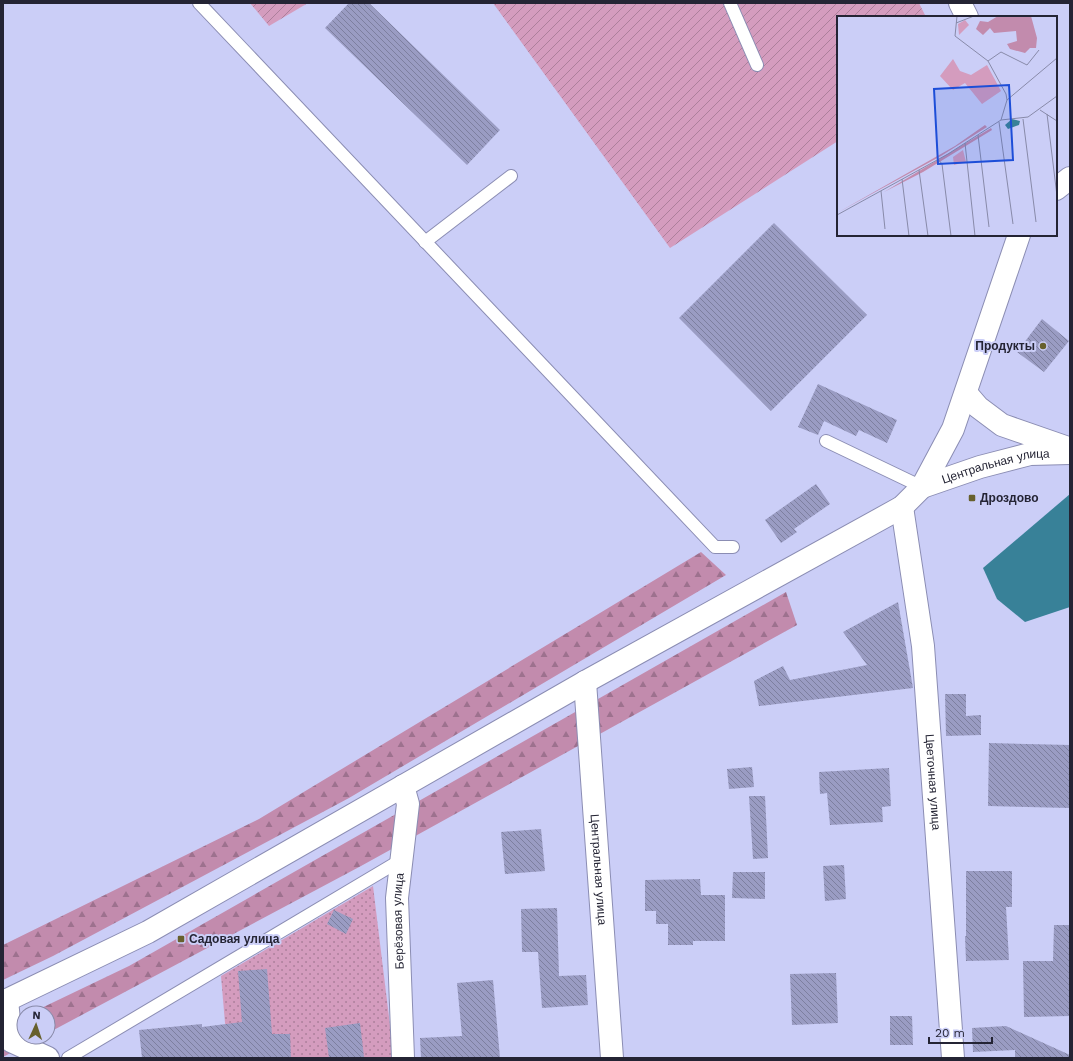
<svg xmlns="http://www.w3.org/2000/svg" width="1073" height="1061" font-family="'Work Sans',sans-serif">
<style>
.forest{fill:url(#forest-firs)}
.park{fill:url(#park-dots)}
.garden{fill:url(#garden-furrows)}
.water{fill:#388198}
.building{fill:url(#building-back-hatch)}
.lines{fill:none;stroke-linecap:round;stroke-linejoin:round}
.lane-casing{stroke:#8b8db3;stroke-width:14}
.street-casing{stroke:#8b8db3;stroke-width:24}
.secondary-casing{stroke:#8b8db3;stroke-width:24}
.lane{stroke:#fff;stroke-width:12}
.street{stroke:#fff;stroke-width:22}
.secondary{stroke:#fff;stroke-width:22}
.poi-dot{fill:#67602d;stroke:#cbcef7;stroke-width:1.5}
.labels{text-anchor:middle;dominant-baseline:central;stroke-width:4;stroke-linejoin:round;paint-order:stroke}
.poi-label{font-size:12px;font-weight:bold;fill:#242434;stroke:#cbcef7;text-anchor:start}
.street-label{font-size:12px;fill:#242434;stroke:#cbcef7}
.inset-road{fill:none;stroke:#888aa9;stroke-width:1}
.view{fill:#1d4ed8;fill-opacity:0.15;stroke:#1d4ed8;stroke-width:2}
.inset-edge{fill:none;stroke:#242434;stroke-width:2}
</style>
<defs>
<pattern id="forest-firs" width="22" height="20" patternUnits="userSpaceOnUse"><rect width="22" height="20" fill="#c28bad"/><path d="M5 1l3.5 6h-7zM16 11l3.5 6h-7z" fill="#9d718e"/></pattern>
<pattern id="park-dots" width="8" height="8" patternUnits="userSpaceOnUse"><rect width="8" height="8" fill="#d49cbe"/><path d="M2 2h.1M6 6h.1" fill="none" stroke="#ac7f9b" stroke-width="1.8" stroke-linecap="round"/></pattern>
<pattern id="garden-furrows" width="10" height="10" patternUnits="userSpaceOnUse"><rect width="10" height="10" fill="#d49cbe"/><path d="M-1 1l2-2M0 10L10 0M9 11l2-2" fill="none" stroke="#ac7f9b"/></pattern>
<pattern id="building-back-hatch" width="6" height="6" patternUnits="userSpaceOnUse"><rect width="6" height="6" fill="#9a9cc3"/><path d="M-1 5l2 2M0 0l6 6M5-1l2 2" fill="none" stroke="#7d7f9f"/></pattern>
</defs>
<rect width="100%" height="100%" fill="#cbcef7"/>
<!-- forest -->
<g class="forest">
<path d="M 701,552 L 726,575 L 349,798 L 53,956 L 3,980 L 3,945 L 259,819 Z"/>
<path d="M 786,592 L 797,625 L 361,866 L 48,1033 L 48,1013 L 31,1013 L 129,966 Z"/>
<path d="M 24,1016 L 24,1037 L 41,1037 L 3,1057 L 3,1026 Z"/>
</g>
<!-- park -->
<path class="park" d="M 373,886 L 394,1058 L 228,1058 L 221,976 Z"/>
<!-- garden -->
<g class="garden">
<path d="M 250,3 L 308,3 L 269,26 Z"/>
<path d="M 493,3 L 919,3 L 926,17 L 838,17 L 838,141 L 670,248 Z"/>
</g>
<!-- water -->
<path class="water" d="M 1070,494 L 1070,607 L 1025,622 L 997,599 L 983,568 Z"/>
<!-- building -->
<g class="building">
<path d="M 349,3 L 369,3 L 500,130 L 467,165 L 325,28 Z"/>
<path d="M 774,223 L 867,315 L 771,411 L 679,318 Z"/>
<path d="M 1042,319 L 1069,341 L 1044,372 L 1017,352 Z"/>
<path d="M 818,384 L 897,420 L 887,443 L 859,430 L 856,436 L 824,421 L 818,435 L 798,427 Z"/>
<path d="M 816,484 L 830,504 L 794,529 L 797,532 L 781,543 L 765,520 Z"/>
<path d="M 898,602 L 913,688 L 759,706 L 754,681 L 783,666 L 790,680 L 867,665 L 843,632 Z"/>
<path d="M 945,694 L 966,694 L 966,716 L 981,715 L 981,735 L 946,736 Z"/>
<path d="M 989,743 L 1070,745 L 1070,808 L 988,806 Z"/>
<path d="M 752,767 L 754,787 L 729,789 L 727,769 Z"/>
<path d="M 889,768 L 891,806 L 882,807 L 883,822 L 830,825 L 827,793 L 820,794 L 819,772 Z"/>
<path d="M 749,796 L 765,796 L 768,858 L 753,859 Z"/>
<path d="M 541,829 L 545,871 L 505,874 L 501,832 Z"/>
<path d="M 844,865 L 846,899 L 825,901 L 823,866 Z"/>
<path d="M 966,871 L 1012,871 L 1012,907 L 1006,907 L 1009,960 L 966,961 L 965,936 L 966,936 Z"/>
<path d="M 733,872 L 765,872 L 765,899 L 732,898 Z"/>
<path d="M 700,879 L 701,895 L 725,895 L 725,941 L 693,941 L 693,945 L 668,945 L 668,924 L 656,924 L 656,911 L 645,911 L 645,880 Z"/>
<path d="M 557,908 L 559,976 L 586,975 L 588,1005 L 542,1008 L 538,952 L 522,952 L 521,909 Z"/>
<path d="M 334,910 L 353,919 L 346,934 L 327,924 Z"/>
<path d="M 1054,925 L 1070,925 L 1070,1016 L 1024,1017 L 1023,961 L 1053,961 Z"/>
<path d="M 267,969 L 272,1034 L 290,1034 L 291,1058 L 142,1058 L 139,1030 L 202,1024 L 202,1027 L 242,1022 L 238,971 Z"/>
<path d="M 836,973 L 838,1023 L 792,1025 L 790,974 Z"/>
<path d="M 493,980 L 500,1058 L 421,1058 L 420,1038 L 462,1036 L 457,983 Z"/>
<path d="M 890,1016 L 912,1016 L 913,1045 L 890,1045 Z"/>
<path d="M 360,1023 L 364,1057 L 329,1058 L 325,1028 Z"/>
<path d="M 1006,1026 L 1070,1055 L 1070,1058 L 1015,1058 L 1015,1050 L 973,1052 L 972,1028 Z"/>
</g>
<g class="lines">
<!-- lane casing -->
<g class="lane-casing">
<g id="lane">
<path d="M 199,3 L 715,547 L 733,547"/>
<path d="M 730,3 L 757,65"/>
<path d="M 425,242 L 511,176"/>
<path d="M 826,441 L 922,487"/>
<path d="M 68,1058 L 401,860"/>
</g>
</g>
<!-- street casing -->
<g class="street-casing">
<g id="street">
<path d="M 1056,189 L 1070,178"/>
<path id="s1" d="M 902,507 L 923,646 L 953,1058"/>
<path id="s2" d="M 585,682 L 612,1058"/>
<path d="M 7,1000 L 11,1041 L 48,1058"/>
<path id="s3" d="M 403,1058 L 397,898 L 408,804 L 403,786"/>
</g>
</g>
<!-- secondary casing -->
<g class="secondary-casing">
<g id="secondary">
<path d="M 960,3 L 967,17"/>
<path d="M 966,393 L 978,407 L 1002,425 L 1068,448"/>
<path id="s4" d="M 922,487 L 980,467 L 1030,454 L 1070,453"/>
<path d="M 3,1002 L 148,932 L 585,682 L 902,507 L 922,487 L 953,429 L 1019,235"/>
</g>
</g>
<!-- lane -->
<use href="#lane" class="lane"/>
<!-- street -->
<use href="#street" class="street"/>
<!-- secondary -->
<use href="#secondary" class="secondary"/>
</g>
<!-- markers -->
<g class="poi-dot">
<circle cx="1043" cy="346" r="4"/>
<rect x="968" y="494" width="8" height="8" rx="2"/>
<rect x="177" y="935" width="8" height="8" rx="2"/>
</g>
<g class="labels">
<!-- poi labels -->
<g class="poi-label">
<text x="1035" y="346" text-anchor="end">Продукты</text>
<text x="980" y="498">Дроздово</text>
<text x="189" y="939">Садовая улица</text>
</g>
<!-- street labels -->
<g class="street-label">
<text stroke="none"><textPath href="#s4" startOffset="77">Центральная улица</textPath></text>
<text stroke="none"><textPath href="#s1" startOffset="277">Цветочная улица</textPath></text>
<text stroke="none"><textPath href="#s2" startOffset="188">Центральная улица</textPath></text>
<text stroke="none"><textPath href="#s3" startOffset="137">Берёзовая улица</textPath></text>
</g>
</g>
<!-- overview -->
<g transform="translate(837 16)">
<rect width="220" height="220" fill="#cbcef7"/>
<path d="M 128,4 L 132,9 L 122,19 L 121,8 Z" fill="#d49cbe"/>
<path d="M 161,0 L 194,0 L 200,22 L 199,32 L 193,32 L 188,37 L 173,33 L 170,28 L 180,25 L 179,15 L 157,17 L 153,12 L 146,19 L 139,13 L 143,5 L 151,6 ZM 148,109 L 150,111 L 104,140 L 0,197 L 118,130 ZM 154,112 L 155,114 L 86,156 L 47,176 Z" fill="#c28bad"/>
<path d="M 126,134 L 129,146 L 117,149 L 116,141 Z" fill="#d49cbe"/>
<path d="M 116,43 L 123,55 L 134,59 L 150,49 L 164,75 L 145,88 L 128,67 L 116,74 L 103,60 Z" fill="#d49cbe"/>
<path d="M 175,103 L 183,105 L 182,109 L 171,113 L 168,109 Z" fill="#388198"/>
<path class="inset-road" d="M 119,7 L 137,0M 151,45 L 164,36 L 190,49 L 202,34M 170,84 L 220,42M 203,94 L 220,105M 210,98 L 220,180M 186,103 L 199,206M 164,104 L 191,101 L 220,80M 162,106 L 176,208M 141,119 L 152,211M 128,127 L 138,220M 101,143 L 105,148 L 114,220M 82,154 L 91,220M 65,163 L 72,220M 44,175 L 48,213M 0,199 L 111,138 L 164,104 L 170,84 L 169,78 L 151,45 L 118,20 L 120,0"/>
<path class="view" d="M 172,69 L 176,144 L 101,148 L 97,73 Z"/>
<rect width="220" height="220" class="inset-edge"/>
</g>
<!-- border -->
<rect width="1073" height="1061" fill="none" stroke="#242434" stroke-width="8"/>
<!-- north arrow -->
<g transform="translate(36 1025) rotate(3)"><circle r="19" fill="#cbcef7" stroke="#888aa9"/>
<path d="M0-3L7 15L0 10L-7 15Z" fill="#67602d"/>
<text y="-6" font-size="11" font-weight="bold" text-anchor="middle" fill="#242434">N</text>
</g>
<!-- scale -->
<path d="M929 1037v6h63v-6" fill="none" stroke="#242434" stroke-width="2"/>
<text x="935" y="1037" font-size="12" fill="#242434" stroke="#cbcef7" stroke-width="3" paint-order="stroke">20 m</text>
</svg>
